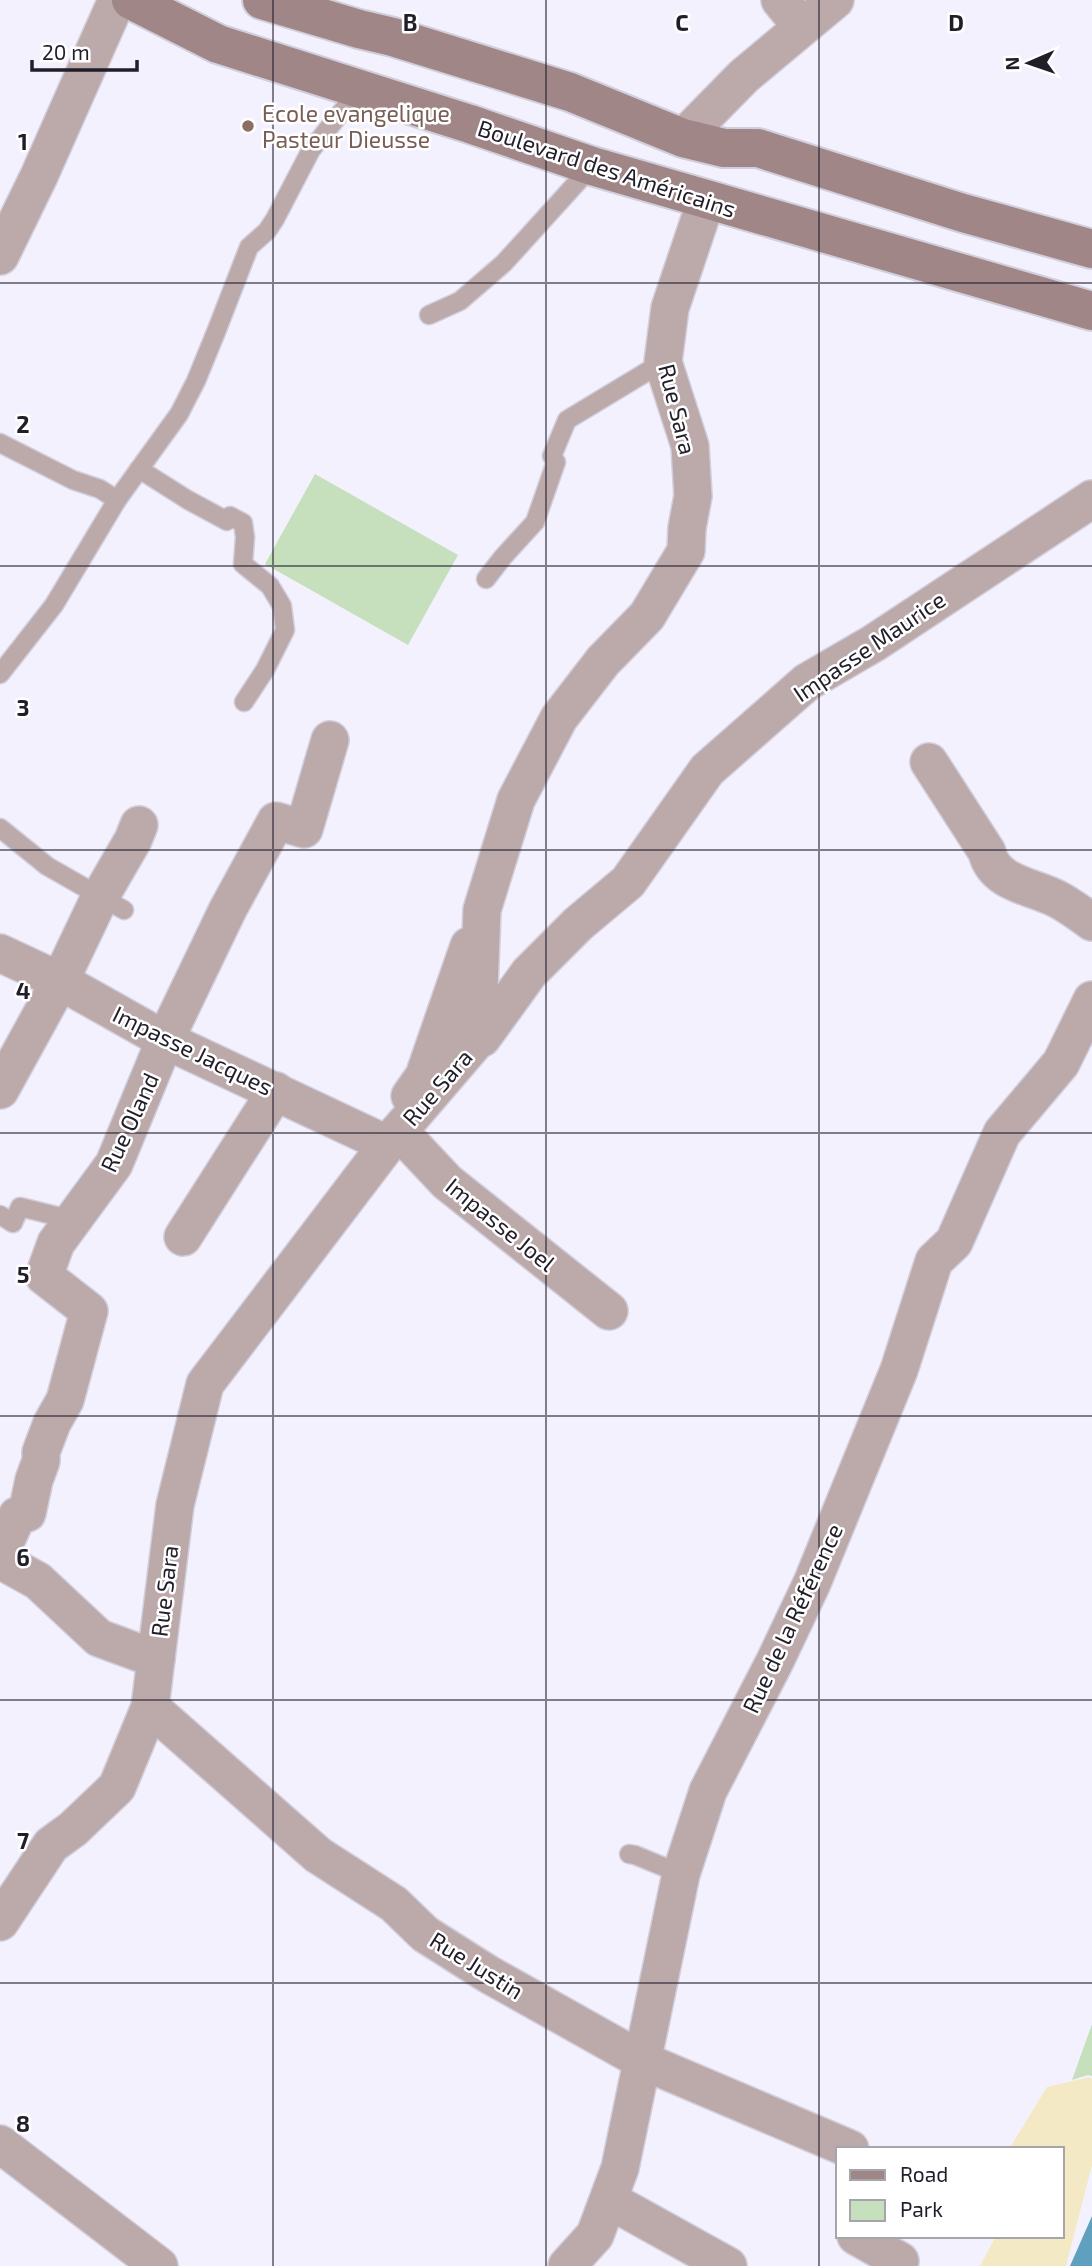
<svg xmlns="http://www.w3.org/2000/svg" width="1092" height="2266" font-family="'Exo 2',sans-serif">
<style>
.green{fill:#c6dfbc}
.sand{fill:#f3e9c4}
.water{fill:#5ea0be}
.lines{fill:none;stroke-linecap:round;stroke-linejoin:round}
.service-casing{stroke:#d2cfdd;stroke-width:21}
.minor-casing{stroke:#d2cfdd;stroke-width:40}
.secondary-casing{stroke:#d2cfdd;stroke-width:42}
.service{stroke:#bca9aa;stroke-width:18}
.minor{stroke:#bca9aa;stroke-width:37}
.secondary{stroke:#a08687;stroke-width:38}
.grid{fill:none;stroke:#211e2a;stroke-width:2;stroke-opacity:0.55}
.education-dot{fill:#8d6e63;stroke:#fff;stroke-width:2.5}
.labels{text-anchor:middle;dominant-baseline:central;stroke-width:5;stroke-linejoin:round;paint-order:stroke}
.education-label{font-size:23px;fill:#785e54;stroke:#fff;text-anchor:start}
.street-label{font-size:23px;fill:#211e2a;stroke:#fff}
.grid-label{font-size:23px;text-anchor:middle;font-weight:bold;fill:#211e2a;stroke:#fff;stroke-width:5;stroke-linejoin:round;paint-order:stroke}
</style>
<rect width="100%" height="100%" fill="#f4f1ff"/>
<!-- green -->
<g class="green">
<path d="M 315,474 L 458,555 L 408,645 L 265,564 Z"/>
<path d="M 1092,2024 L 1092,2076 L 1088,2075 L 1072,2080 Z"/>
</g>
<!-- sand -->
<path class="sand" d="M 1089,2077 L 1092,2079 L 1092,2165 L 1066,2266 L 980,2266 L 996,2236 L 1062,2236 L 1062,2149 L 1009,2149 L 1047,2087 Z"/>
<!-- water -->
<path class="water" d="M 1092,2216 L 1092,2266 L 1070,2266 Z"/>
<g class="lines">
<!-- service casing -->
<g class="service-casing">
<g id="service">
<path d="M 429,315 L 460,301 L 504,263 L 592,166"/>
<path d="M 0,443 L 73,480 L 100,489 L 117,500"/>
<path d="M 139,469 L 188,500 L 227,521 L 230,516 L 243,523 L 245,537 L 243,564 L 270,586 L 282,606 L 285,630 L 265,670 L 244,702"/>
<path d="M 486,579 L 503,557 L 535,522 L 556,462 L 552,456 L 567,420 L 663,362"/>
<path d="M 0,674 L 54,605 L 117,500 L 179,414 L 196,381 L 216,332 L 249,247 L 267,231 L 275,219 L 311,150 L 360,89"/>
<path d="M 0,828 L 47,866 L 124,910"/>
<path d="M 0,1215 L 13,1223 L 20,1207 L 73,1220"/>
<path d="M 629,1854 L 635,1855 L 681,1874"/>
</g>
</g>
<!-- minor casing -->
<g class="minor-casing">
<g id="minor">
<path d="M 780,0 L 802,27"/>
<path d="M 683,138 L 744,76 L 835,0"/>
<path d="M 0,256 L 39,176 L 117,0"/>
<path d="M 929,762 L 987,852 C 994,884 1033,886 1059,900 C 1070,906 1081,914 1092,922"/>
<path d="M 0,953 L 60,981 L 165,1040 L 380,1141 L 386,1146"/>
<path d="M 477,1040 L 482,1038 L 529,973 L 578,924 L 628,882 L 707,770 L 807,682 L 874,643 L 1092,499"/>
<path d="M 0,1090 L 60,981 L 100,897 L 133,840 L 139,825"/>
<path d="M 410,1096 L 424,1076 L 469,946"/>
<path d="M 399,1131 L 447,1182 L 609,1311"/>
<path d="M 183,1237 L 276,1091"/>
<path d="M 0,1554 L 17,1516 L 27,1513 L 34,1480 L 41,1461 L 41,1452 L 52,1423 L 65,1400 L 89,1311 L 44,1276 L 56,1243 L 114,1164 L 165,1040 L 228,909 L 276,821 L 304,829 L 330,740"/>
<path d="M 0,1560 L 38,1581 L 99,1638 L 156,1659"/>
<path d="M 150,1707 L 318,1855 L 394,1904 L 425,1934 L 488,1974 L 643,2061 L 850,2149"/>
<path d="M 0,1922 L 51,1845 L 73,1829 L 117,1787 L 150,1707 L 175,1505 L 205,1384 L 386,1146 L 477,1040 L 482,910 L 516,800 L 559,718 L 603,661 L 647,616 L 686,551 L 687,528 L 693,496 L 690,446 L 663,362 L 670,308 L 706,201"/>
<path d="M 0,2144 L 159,2266"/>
<path d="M 609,2200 L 728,2266"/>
<path d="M 856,2236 L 900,2261 L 897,2266"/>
<path d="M 567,2266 L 595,2235 L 620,2168 L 681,1874 L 708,1791 L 775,1661 L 812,1583 L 899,1370 L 934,1261 L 954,1242 L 1002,1133 L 1061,1063 L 1092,1000"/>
</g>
</g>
<!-- secondary casing -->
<g class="secondary-casing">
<g id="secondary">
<path d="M 131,0 L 218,44 L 470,124 L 592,166 L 1092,311"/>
<path d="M 262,0 L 359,29 L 393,37 L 570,92 L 683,138 L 724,148 L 758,148 L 963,213 L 1092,249"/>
</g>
</g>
<!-- service -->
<use href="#service" class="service"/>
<!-- minor -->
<use href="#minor" class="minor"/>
<!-- secondary -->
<use href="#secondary" class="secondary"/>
</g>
<!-- grid -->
<path class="grid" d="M 273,0 L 273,2266M 546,0 L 546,2266M 819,0 L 819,2266M 0,283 L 1092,283M 0,566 L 1092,566M 0,850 L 1092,850M 0,1133 L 1092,1133M 0,1416 L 1092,1416M 0,1700 L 1092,1700M 0,1983 L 1092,1983"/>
<!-- markers -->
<circle class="education-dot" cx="248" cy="126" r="7"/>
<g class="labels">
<!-- education labels -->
<g class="education-label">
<text x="262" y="113">Ecole evangelique<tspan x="262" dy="26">Pasteur Dieusse</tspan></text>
</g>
<!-- street labels -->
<g class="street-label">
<text transform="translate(607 168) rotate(18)">Boulevard des Américains</text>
<text transform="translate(678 409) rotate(76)">Rue Sara</text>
<text transform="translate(869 646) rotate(-34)">Impasse Maurice</text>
<text transform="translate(193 1050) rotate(26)">Impasse Jacques</text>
<text transform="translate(437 1087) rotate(-49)">Rue Sara</text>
<text transform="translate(129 1122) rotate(-65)">Rue Oland</text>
<text transform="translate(501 1224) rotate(39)">Impasse Joel</text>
<text transform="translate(164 1591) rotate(-83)">Rue Sara</text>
<text transform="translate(792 1618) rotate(-65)">Rue de la Référence</text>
<text transform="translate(477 1965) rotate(32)">Rue Justin</text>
</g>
</g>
<g class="grid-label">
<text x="410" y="31">B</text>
<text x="682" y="31">C</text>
<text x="956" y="31">D</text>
<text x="23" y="150">1</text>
<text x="23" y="433">2</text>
<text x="23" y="716">3</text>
<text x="23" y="999">4</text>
<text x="23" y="1283">5</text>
<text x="23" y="1566">6</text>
<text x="23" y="1849">7</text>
<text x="23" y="2132">8</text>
</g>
<!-- legend -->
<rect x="836" y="2147" width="228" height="91" fill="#ffffff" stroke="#a6a5aa" stroke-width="2"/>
<rect x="850" y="2170" width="35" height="10" fill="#a08687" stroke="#a6a5aa" stroke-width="2"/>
<text x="900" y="2182" font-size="21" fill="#211e2a">Road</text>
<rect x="850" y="2200" width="35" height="21" fill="#c6dfbc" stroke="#a6a5aa" stroke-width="2"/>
<text x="900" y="2217" font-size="21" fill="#211e2a">Park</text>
<!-- north arrow -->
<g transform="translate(1029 63) rotate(268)" stroke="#ffffff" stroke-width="5" paint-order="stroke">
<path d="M0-5L12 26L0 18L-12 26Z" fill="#211e2a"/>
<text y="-10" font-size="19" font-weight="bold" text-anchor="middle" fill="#211e2a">N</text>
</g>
<!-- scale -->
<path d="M32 60v10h105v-10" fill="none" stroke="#211e2a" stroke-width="3.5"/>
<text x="42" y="60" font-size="21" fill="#211e2a" stroke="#ffffff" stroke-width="5" paint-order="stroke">20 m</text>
</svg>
